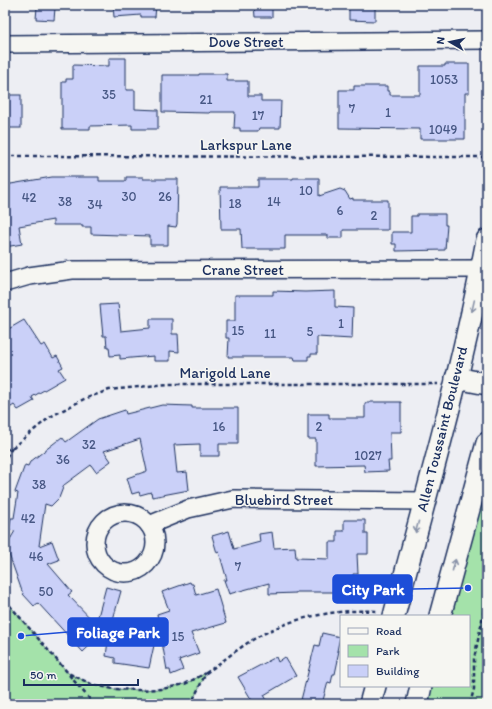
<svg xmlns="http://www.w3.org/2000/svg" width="492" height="709" font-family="Itim,sans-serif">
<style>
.green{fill:#a4e2aa;stroke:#608884}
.building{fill:#cad0f8;stroke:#1b2f5e}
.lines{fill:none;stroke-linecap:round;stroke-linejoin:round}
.minor-casing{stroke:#1b2f5e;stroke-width:20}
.major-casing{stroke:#1b2f5e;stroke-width:24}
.path{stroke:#1b2f5e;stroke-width:2.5;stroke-dasharray:4 3;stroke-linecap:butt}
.minor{stroke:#f6f6f2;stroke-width:17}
.major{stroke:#f6f6f2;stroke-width:21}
.oneway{stroke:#8892a8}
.labels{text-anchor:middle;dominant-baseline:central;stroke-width:3;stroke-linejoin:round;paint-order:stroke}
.number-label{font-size:13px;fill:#475784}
.street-label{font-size:15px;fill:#1b2f5e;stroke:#f6f6f2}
.leader{fill:none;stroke:#1d4ed8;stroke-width:1.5}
.callout-dot{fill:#1d4ed8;stroke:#f6f6f2;stroke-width:1.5}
.callout{fill:#1d4ed8;stroke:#1d4ed8;stroke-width:1.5}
.callout-label{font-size:16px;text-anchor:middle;font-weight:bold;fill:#fff}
</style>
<rect width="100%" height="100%" fill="#edeef3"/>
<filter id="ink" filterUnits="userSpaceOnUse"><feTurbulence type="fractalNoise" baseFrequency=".025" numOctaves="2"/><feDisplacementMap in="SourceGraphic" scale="8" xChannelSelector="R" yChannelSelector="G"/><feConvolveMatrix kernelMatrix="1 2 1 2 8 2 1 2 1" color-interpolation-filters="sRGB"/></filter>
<g filter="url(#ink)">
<!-- green -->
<g class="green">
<path d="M 487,443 L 487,704 L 417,704 L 421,686 L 469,686 L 469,616 L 440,616 Z"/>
<path d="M 5,600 L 68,673 L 91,684 L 114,689 L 138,690 L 162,689 L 185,684 L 206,673 L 191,704 L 5,704 Z"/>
</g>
<!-- building -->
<g class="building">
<path d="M 113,5 L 156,5 L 155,17 L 141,17 L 141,15 L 114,17 Z"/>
<path d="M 254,5 L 272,5 L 272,17 L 255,17 Z"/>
<path d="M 375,6 L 375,21 L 349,20 L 349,7 Z"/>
<path d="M 37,7 L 55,8 L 54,20 L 36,19 Z"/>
<path d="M 109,58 L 126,58 L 126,90 L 135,90 L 135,109 L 158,110 L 158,129 L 132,129 L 132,125 L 90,126 L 90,129 L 62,129 L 62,82 L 66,82 L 66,79 L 73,79 L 73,65 L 109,66 Z"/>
<path d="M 445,64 L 469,64 L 469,93 L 465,93 L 465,139 L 420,139 L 420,129 L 339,128 L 339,90 L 354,90 L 354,86 L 387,86 L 387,91 L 390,91 L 390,95 L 420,95 L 420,66 L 445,66 Z"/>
<path d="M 199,74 L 227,74 L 227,81 L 248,81 L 248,96 L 261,96 L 261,101 L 281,101 L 280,128 L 259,128 L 258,131 L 240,131 L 240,128 L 234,128 L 235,112 L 210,112 L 209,113 L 162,112 L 162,75 L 199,75 Z"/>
<rect x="5" y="95" width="16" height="33"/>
<path d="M 52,177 L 99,177 L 99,181 L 126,181 L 126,177 L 143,177 L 143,179 L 178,179 L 177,224 L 176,227 L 168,226 L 168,245 L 150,245 L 150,236 L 91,234 L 91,227 L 82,227 L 82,225 L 53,225 L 53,220 L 19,226 L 22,244 L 5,247 L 5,185 Z"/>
<path d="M 293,178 L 319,178 L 319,196 L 340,189 L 345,191 L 350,199 L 353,198 L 353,200 L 388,200 L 388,230 L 343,230 L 343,238 L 328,238 L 328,235 L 285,235 L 285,249 L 242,249 L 241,229 L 221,229 L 220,187 L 258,187 L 258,179 L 293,179 Z"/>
<path d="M 417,214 L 445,214 L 445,225 L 447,225 L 445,250 L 396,251 L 396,244 L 392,244 L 392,232 L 411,232 L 411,216 L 417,216 Z"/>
<path d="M 273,291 L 305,292 L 335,291 L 335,307 L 353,308 L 352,339 L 317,337 L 317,354 L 311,354 L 311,356 L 308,356 L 308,360 L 295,360 L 294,357 L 228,357 L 229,338 L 226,338 L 226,321 L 235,321 L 235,295 L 273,295 Z"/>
<path d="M 118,304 L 121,331 L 150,328 L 150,319 L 172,319 L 172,334 L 178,334 L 179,352 L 170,351 L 170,361 L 154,361 L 154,356 L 120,359 L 120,355 L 110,356 L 109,347 L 107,347 L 106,336 L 103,336 L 100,305 Z"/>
<path d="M 24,320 L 41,346 L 45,344 L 53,358 L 57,356 L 63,367 L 59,369 L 65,378 L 32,397 L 34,401 L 18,410 L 14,405 L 5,411 L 5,331 Z"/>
<path d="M 370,402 L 401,402 L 401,432 L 390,432 L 391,461 L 388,461 L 389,471 L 365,472 L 364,465 L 316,466 L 316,439 L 308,439 L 308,414 L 329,414 L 329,418 L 365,418 L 365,403 L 370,403 Z"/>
<path d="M 162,405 L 192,406 L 192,408 L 238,408 L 238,444 L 219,444 L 219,456 L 200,456 L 200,444 L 174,445 L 177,473 L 187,472 L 189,490 L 152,497 L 151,492 L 140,495 L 139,492 L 132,494 L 127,478 L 147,471 L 140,439 L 104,451 L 111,461 L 96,472 L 91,465 L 64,485 L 59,498 L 51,506 L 45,504 L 39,546 L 52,541 L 59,560 L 48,564 L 72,592 L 68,595 L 96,624 L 106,587 L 121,591 L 112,623 L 131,626 L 158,627 L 149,668 L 115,663 L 115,658 L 106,656 L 110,626 L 83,652 L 38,603 L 34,606 L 23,594 L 6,546 L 15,531 L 9,530 L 11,518 L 14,518 L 18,493 L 15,492 L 25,465 L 28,466 L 30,462 L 62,437 L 66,442 L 98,419 L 125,410 L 126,414 Z"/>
<path d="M 344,520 L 365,520 L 365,534 L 368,534 L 368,554 L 357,554 L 358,574 L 353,574 L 354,592 L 296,592 L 296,593 L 269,594 L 269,583 L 229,594 L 224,580 L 227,580 L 219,552 L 217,553 L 212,536 L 229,531 L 234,549 L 260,542 L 259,534 L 272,532 L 274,548 L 295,547 L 296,558 L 329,559 L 329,542 L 337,542 L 337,531 L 344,531 Z"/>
<path d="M 190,582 L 191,584 L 193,584 L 196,595 L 216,589 L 226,623 L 191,633 L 199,653 L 179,660 L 183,670 L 171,675 L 170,670 L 167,670 L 157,614 L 169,610 L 162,592 Z"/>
<path d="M 322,633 L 340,637 L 337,651 L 339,651 L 337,660 L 338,660 L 335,674 L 333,674 L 331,683 L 328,682 L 322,704 L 309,704 L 309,702 L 301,700 L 315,645 L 319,646 Z"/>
<path d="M 276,657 L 278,662 L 285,657 L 296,676 L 264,695 L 269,704 L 254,704 L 238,677 Z"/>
</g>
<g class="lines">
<!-- minor casing -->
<g class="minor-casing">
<g id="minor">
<path d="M 5,44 L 487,40"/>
<path d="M 5,283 L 29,276 L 72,270 L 482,269"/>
<circle cx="125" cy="543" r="30"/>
<path d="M 149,525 L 188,509 L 233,499 L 424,501"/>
</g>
</g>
<!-- major casing -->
<g class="major-casing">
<g id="major">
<path d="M 456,378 L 487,384"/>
<path d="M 394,616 C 427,491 463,367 487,240"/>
<path d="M 440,616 L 487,443"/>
<path d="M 370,704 L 375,686"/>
<path d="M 417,704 L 421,686"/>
</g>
</g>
<!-- path -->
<g class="path">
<path d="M 5,156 L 487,157"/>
<path d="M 12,448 L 50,417 L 84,399 L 109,390 L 168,384 L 438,384"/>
<path d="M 5,450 L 12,448 L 5,459"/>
<path d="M 5,600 L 68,673 L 91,684 L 113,689 L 138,690 L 162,689 L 185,684 L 206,673 L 191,704"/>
<path d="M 206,673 C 222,662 237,649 254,639 C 291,617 335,609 378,611"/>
<path d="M 69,675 L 94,704"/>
<path d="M 470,704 L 474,689 L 474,659 L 487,597"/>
</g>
<!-- minor -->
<use href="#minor" class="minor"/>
<!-- major -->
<use href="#major" class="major"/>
</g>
<!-- one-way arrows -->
<defs><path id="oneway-shaft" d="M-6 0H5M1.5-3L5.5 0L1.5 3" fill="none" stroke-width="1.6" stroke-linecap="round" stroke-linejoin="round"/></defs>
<g class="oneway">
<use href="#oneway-shaft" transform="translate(473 306) rotate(103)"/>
<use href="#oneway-shaft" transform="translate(417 527) rotate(105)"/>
<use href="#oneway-shaft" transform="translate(454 565) rotate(-75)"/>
</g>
</g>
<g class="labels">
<!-- number labels -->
<g class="number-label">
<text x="444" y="79">1053</text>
<text x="109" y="94">35</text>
<text x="206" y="99">21</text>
<text x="352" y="108">7</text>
<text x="388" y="112">1</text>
<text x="258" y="115">17</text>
<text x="443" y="129">1049</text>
<text x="306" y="190">10</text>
<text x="129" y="196">30</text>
<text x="165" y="196">26</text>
<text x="29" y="197">42</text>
<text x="65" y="201">38</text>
<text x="274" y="201">14</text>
<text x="235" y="203">18</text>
<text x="95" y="204">34</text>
<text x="340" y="210">6</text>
<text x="374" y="215">2</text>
<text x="341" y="323">1</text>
<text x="238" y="330">15</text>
<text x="310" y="331">5</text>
<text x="270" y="333">11</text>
<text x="219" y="426">16</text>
<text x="319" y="426">2</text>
<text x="89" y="444">32</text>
<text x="368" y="455">1027</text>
<text x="63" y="459">36</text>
<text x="39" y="484">38</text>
<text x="28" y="518">42</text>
<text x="36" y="556">46</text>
<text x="238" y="566">7</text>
<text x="46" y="591">50</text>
<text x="178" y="636">15</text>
</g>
<!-- street labels -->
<g class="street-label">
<text x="246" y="42">Dove Street</text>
<text x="246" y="145">Larkspur Lane</text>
<text x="243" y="270">Crane Street</text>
<text x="225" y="373">Marigold Lane</text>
<text transform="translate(442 429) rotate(-76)">Allen Toussaint Boulevard</text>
<text x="284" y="500">Bluebird Street</text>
</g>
</g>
<!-- callouts -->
<path class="leader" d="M468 588L412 589M21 636L68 632"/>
<g class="callout-dot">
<circle cx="468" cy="588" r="4"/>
<circle cx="21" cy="636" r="4"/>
</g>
<g class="callout">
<rect x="333" y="575" width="79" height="28" rx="4"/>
<rect x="68" y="618" width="100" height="28" rx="4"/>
</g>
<g class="callout-label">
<text x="373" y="595">City Park</text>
<text x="118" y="638">Foliage Park</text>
</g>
<!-- margin -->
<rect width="492" height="709" fill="none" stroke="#f6f6f2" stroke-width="20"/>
<rect x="10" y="10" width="472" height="689" fill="none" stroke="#1b2f5e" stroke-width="1.5" filter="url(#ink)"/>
<!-- legend -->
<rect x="340" y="615" width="130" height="72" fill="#f6f6f2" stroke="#9ea6b7"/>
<rect x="348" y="628" width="20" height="6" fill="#f6f6f2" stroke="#9ea6b7"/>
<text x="376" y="635" font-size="12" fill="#1b2f5e">Road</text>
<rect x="348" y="645" width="20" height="12" fill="#a4e2aa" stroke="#9ea6b7"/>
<text x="376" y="655" font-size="12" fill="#1b2f5e">Park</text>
<rect x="348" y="665" width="20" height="12" fill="#cad0f8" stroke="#9ea6b7"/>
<text x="376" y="675" font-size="12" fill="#1b2f5e">Building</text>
<!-- north arrow -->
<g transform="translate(450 42) rotate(279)" stroke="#f6f6f2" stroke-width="3" paint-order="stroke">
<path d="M0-3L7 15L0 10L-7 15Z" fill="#1b2f5e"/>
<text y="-6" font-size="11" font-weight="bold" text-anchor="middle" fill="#1b2f5e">N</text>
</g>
<!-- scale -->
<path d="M24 679v6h114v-6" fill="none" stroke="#1b2f5e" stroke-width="2"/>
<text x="30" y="679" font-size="12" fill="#1b2f5e" stroke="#f6f6f2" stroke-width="3" paint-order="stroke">50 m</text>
</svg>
